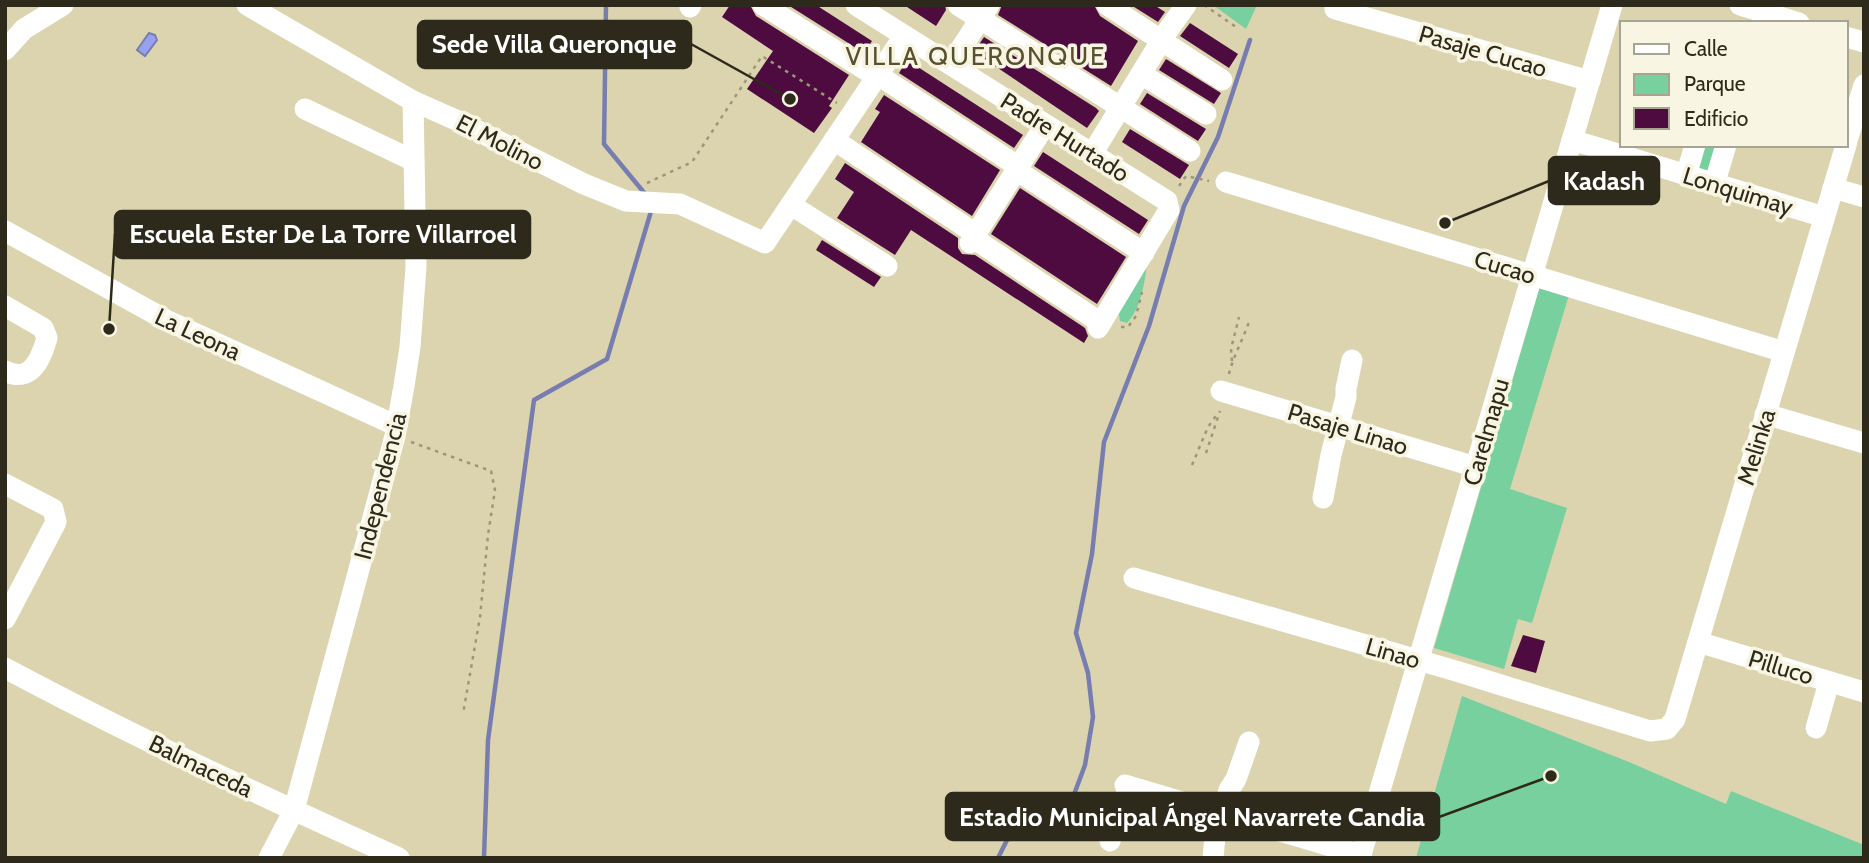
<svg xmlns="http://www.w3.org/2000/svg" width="1869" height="863" font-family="Cabin,sans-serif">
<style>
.green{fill:#78d09f}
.water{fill:#98a1ef;stroke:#787db0;stroke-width:2}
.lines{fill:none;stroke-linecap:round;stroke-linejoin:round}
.stream{stroke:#787db0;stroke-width:4.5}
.building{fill:#4d0b40}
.path{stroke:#9c977a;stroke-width:2.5;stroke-dasharray:3.5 5;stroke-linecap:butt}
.minor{stroke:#fff;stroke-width:21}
.labels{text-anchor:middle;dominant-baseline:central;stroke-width:7;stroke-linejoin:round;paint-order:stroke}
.street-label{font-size:24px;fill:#2d2a1c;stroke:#f8f5e2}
.neighbourhood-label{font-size:26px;letter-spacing:2px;fill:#585130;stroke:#f8f5e2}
.leader{fill:none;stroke:#2d2a1c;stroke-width:2.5}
.callout-dot{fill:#2d2a1c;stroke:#f8f5e2;stroke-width:2.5}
.callout{fill:#2d2a1c;stroke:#2d2a1c;stroke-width:2.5}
.callout-label{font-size:26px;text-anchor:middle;font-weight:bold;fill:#fff}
</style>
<rect width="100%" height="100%" fill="#dbd4af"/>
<!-- green -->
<g class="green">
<path d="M 1213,5 L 1257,5 L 1246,29 Z"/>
<path d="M 1699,145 L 1721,145 L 1712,175 L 1691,169 Z"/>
<path d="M 1148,252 C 1146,274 1143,306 1127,323 L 1120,321 L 1118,308 Z"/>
<path d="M 1540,286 L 1569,295 L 1510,489 L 1567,508 L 1532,623 L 1518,619 L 1504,669 L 1434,648 Z"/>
<path d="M 1462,696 L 1629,762 L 1726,804 L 1731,791 L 1864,845 L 1864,858 L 1416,858 Z"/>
</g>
<!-- water -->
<path class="water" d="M 149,33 L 155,35 L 157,40 L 145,56 L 137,50 Z"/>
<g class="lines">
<!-- stream -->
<g class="stream">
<path d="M 606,5 L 604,144 L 646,195"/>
<path d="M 484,858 L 488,740 L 534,400 L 607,359 L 652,208"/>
<path d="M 998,858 L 1007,840 L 1072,800 L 1085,765 L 1093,717 L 1088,673 L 1076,633 L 1092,554 L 1104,442 L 1149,326 L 1184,206 L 1218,137 L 1250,40"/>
</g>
</g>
<!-- building -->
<g class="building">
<path d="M 730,5 L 750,5 L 756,16 L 849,75 L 829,106 L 832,108 L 814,133 L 747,89 L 773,51 L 722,17 Z"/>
<path d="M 788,5 L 816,5 L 872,41 L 864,53 Z"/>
<path d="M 904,5 L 945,5 L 946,10 L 936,26 Z"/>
<path d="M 1002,5 L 1094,5 L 1100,16 L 1138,41 L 1111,86 L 998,15 Z"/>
<path d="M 1131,5 L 1154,5 L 1165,12 L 1158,22 Z"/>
<path d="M 1190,23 L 1238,54 L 1229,68 L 1180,36 Z"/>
<path d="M 984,37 L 1096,108 L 1099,111 L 1087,128 L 974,52 Z"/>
<path d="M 1166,59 L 1221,93 L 1214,104 L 1159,70 Z"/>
<path d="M 907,60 L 1023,135 L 1014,148 L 899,73 Z"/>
<path d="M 1147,93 L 1206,129 L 1198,141 L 1140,104 Z"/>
<path d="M 884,95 L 1000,170 L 972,216 L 861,142 L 880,112 L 875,109 Z"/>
<path d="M 1130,129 L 1189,165 L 1180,179 L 1122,142 Z"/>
<path d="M 1043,152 L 1148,220 L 1139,234 L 1034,166 Z"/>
<path d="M 845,163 L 958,238 L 958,248 L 962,254 L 975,255 L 1085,328 L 1088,336 L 1084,343 L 911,230 L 895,255 L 837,218 L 854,192 L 835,179 Z"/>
<path d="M 1020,188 L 1126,257 L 1097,304 L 991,234 Z"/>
<path d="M 822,240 L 881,277 L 874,287 L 816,250 Z"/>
<path d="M 1523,635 L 1545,641 L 1536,673 L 1511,666 Z"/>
</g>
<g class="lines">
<!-- path -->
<g class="path">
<path d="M 1204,5 L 1239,29"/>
<path d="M 647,183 L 692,162 L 762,56 L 837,103"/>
<path d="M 1179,186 L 1186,176 L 1209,181"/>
<path d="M 1121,327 L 1128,327 L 1136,316 L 1142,292"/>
<path d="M 1232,361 L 1231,349 L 1239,317"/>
<path d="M 1229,374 C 1233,357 1243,339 1249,322"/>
<path d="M 411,442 L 491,471 L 495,490 L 488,535 L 480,617 L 463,714"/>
<path d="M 1206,453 L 1220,411"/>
<path d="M 1192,465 L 1208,427 L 1218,413"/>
</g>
<!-- minor -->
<g class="minor">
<path d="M 247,5 L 413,101 L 456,120 L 584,184 L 626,201 L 680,204 L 765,243 L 904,36"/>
<path d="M 763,5 L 877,77"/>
<path d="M 856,5 L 1167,201 L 1169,210 L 1098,328"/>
<path d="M 958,5 L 1190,151"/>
<path d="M 1107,5 L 1222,80"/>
<path d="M 1740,5 L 1799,23"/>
<path d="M 690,7 L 691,5"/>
<path d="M 1335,9 L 1590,81"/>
<path d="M 1846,37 L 1864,42"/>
<path d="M 5,50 L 24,29 L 63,5"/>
<path d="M 951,64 L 989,5"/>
<path d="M 1141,74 L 1206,114"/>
<path d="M 878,75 L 1019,167"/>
<path d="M 305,109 L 414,161"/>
<path d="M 834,140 L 976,234"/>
<path d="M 1572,140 L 1824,217"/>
<path d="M 1846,144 L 1864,85"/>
<path d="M 1092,154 L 1166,33 L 1186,5"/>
<path d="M 1016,170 L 1144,253"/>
<path d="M 1686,176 L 1695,145"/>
<path d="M 1226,182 L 1784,352"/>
<path d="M 1714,185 L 1726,145"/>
<path d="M 1833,188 L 1864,197"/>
<path d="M 791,205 L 887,266"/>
<path d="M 5,231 L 166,320 L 397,426"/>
<path d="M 973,238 L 1101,323"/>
<path d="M 970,243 L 1045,125"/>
<path d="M 5,306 L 43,328 L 47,338 C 41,359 31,384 5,371"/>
<path d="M 1221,391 L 1476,467"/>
<path d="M 1765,414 L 1864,443"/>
<path d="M 5,484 L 53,509 L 56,522 L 5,619"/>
<path d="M 1323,498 L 1331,455 L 1346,397 L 1346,389 L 1352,360"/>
<path d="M 1134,578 L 1456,671 L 1650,731 L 1667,729 L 1675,719 L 1846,145"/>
<path d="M 1698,642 L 1864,692"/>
<path d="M 5,668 C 134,737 266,798 399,858"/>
<path d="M 1816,728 L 1829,682"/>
<path d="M 1125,785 L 1361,855"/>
<path d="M 1110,841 L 1120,804 L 1131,787"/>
<path d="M 269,858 L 294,810 L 395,436 L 404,386 L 410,347 L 416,267 L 413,101"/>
<path d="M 1213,858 L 1215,836 L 1229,790 L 1236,779 L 1249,742"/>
<path d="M 1360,858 L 1612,5"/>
</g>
</g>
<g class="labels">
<!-- street labels -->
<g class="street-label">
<text transform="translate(1483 51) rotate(16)">Pasaje Cucao</text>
<text transform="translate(1065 137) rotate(32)">Padre Hurtado</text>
<text transform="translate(500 142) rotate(27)">El Molino</text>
<text transform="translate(1738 191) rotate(17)">Lonquimay</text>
<text transform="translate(1505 267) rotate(17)">Cucao</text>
<text transform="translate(198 334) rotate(25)">La Leona</text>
<text transform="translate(1348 429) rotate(17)">Pasaje Linao</text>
<text transform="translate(1486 432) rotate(-74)">Carelmapu</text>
<text transform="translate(1756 447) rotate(-73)">Melinka</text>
<text transform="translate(380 486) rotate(-76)">Independencia</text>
<text transform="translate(1393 653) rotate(16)">Linao</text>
<text transform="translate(1781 667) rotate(17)">Pilluco</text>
<text transform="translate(201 766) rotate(26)">Balmaceda</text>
</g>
<!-- neighbourhood labels -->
<g class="neighbourhood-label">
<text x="976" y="56">VILLA QUERONQUE</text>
</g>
</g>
<!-- callouts -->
<path class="leader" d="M790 99L691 44M1445 223L1549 181M109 329L115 234M1551 776L1439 817"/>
<g class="callout-dot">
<circle cx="790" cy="99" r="7"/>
<circle cx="1445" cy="223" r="7"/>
<circle cx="109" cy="329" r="7"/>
<circle cx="1551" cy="776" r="7"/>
</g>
<g class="callout">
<rect x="418" y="21" width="273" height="47" rx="7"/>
<rect x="1549" y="157" width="110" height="47" rx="7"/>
<rect x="115" y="211" width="415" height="47" rx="7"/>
<rect x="946" y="793" width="493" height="47" rx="7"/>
</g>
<g class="callout-label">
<text x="554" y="53">Sede Villa Queronque</text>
<text x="1604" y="190">Kadash</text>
<text x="323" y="243">Escuela Ester De La Torre Villarroel</text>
<text x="1192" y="826">Estadio Municipal Ángel Navarrete Candia</text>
</g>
<!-- border -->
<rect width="1869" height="863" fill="none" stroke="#2d2a1c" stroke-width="14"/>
<!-- legend -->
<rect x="1620" y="21" width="228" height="126" fill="#f8f5e2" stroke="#a7a493" stroke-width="2"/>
<rect x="1634" y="44" width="35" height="10" fill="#ffffff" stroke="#a7a493" stroke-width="2"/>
<text x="1684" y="56" font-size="21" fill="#2d2a1c">Calle</text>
<rect x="1634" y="74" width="35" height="21" fill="#78d09f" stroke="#a7a493" stroke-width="2"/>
<text x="1684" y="91" font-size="21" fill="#2d2a1c">Parque</text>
<rect x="1634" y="108" width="35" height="21" fill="#4d0b40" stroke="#a7a493" stroke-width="2"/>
<text x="1684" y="126" font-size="21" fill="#2d2a1c">Edificio</text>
</svg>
